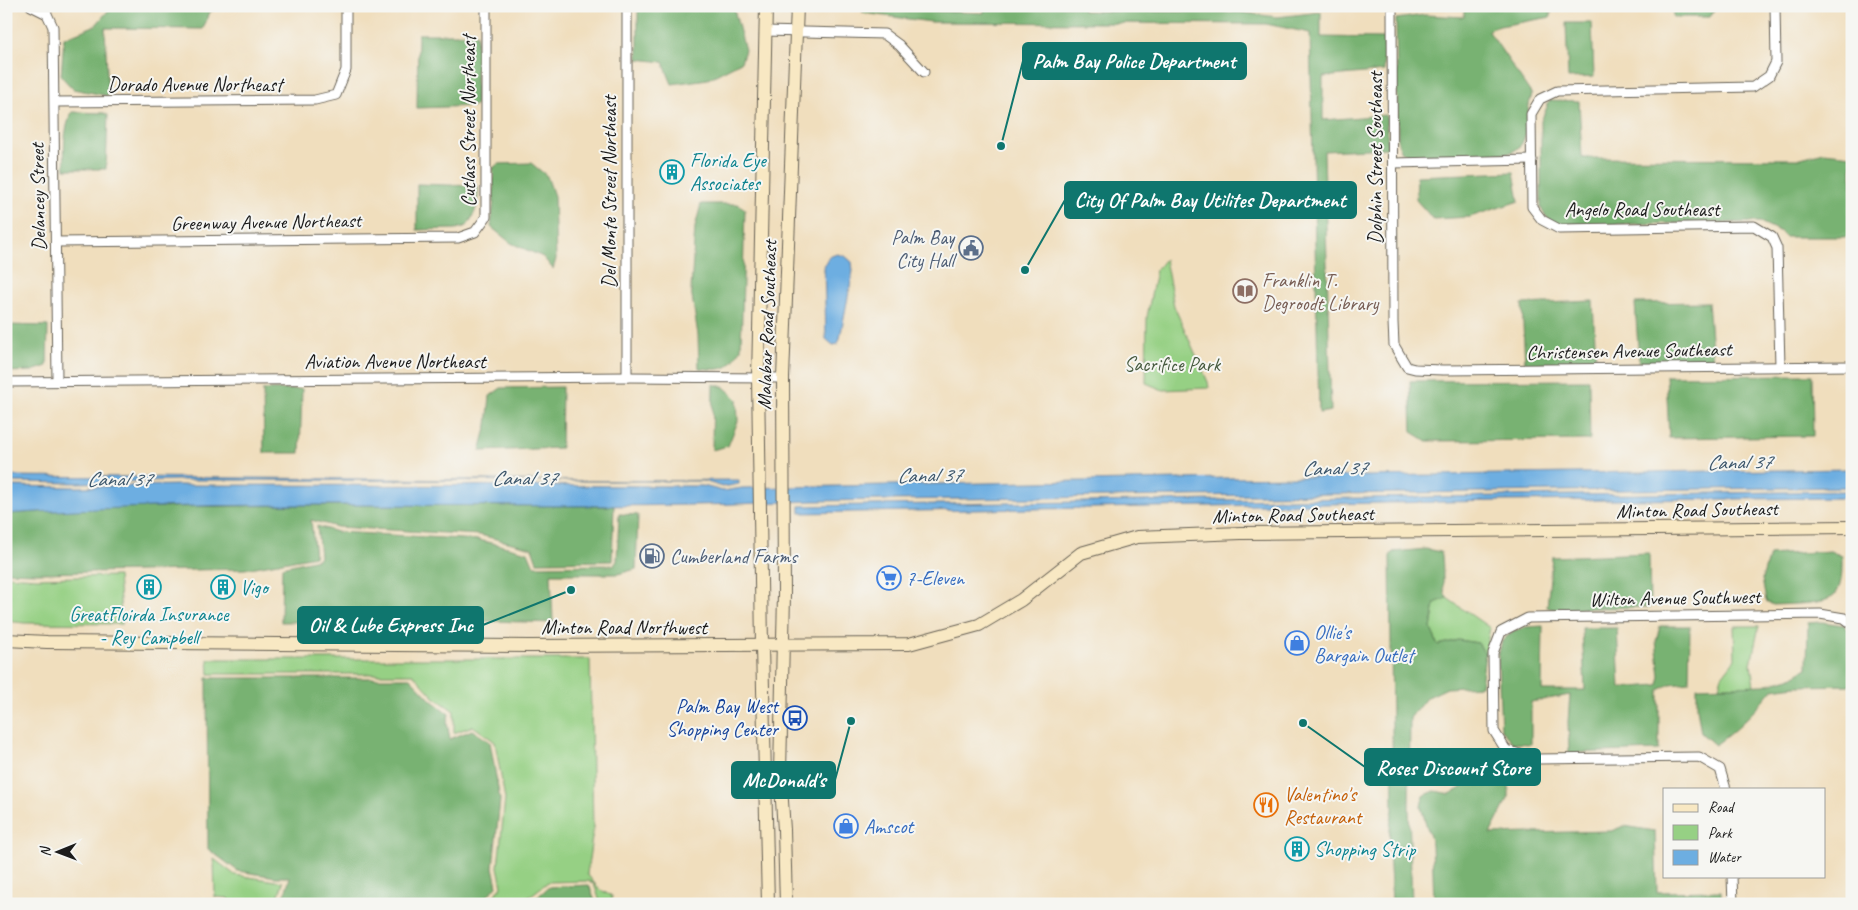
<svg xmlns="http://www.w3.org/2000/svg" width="1858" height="910" font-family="Caveat,sans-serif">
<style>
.green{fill:#96d084;stroke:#597650}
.forest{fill:#78b272;stroke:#4a6747}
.water{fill:#6daee1;stroke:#44657e}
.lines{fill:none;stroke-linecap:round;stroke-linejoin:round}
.street-casing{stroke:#666054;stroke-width:11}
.secondary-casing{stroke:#666054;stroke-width:14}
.street{stroke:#fff;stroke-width:9}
.secondary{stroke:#f8e8c3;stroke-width:12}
.labels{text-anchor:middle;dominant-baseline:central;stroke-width:4;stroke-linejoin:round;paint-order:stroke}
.street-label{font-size:20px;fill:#1c1c1c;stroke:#f6f6f2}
.culture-label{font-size:20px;fill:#0d838f;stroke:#f6f6f2;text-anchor:start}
.service-label{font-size:20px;fill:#4e5e75;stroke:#f6f6f2;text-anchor:end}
.education-label{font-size:20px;fill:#785e54;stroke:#f6f6f2;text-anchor:start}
.park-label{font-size:20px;fill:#475b40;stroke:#f6f6f2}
.shop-label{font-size:20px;fill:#366cbe;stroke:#f6f6f2;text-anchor:start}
.transit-label{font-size:20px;fill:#164399;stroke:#f6f6f2;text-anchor:end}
.food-label{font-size:20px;fill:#c56008;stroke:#f6f6f2;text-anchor:start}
.water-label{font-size:21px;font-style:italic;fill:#3c566b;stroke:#f6f6f2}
.leader{fill:none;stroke:#0f766e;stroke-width:2}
.callout-dot{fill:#0f766e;stroke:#f6f6f2;stroke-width:2}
.callout{fill:#0f766e;stroke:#0f766e;stroke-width:2}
.callout-label{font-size:21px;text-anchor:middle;font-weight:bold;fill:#fff}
</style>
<rect width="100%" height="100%" fill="#f6f6f2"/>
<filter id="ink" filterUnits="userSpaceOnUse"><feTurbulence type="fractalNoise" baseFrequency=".02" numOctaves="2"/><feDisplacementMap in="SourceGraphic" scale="10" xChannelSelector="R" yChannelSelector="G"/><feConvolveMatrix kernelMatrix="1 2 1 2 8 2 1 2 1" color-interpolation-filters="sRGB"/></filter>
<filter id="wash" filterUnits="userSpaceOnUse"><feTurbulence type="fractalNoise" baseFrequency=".0096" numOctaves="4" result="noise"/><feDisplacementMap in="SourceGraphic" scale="20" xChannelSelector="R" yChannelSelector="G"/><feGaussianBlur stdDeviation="1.12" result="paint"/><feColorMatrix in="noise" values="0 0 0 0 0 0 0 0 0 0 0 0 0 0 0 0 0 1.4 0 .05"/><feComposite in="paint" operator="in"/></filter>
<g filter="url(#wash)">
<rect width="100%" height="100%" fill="#f0debd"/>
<!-- green -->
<g class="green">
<path d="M 1165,259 L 1174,306 L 1208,382 L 1209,388 L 1163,390 L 1146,383 L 1147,317 L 1156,270 Z"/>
<path d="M 6,576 L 37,578 L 118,576 L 122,624 L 24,623 L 6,621 Z"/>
<path d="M 1447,598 L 1490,628 L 1485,654 L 1478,643 L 1458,640 L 1438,645 L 1431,629 L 1435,602 Z"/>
<path d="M 1734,626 L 1759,626 L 1751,664 L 1754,686 L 1719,686 L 1722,676 L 1735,659 Z"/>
<path d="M 208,659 L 590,659 L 593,830 L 587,874 L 599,889 L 612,896 L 612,904 L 601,904 L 594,884 L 589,881 L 548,882 L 525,900 L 518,904 L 487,904 L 502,886 L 498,867 L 505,799 L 495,742 L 473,726 L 454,733 L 454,711 L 434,697 L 413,674 L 209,674 Z"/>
<path d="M 214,859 L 235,875 L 283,882 L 276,904 L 230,904 L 228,898 L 215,897 Z"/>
</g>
<!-- forest -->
<g class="forest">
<path d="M 112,6 L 218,6 L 210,12 L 203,29 L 105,28 L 108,96 L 73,89 L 61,76 L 64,38 L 96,25 Z"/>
<path d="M 638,6 L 733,6 L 745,50 L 741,62 L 708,79 L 672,84 L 663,62 L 638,59 Z"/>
<path d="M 863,6 L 934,6 L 935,11 L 984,13 L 984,6 L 1082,6 L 1083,11 L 1237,12 L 1277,17 L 1321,12 L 1321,37 L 1384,38 L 1384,71 L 1323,77 L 1323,120 L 1386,115 L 1388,148 L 1324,151 L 1331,411 L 1319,413 L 1310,33 L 1266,24 L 931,22 L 863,13 Z"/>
<path d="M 1464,6 L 1551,6 L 1551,17 L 1500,26 L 1488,30 L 1532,95 C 1523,116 1533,146 1509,153 L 1412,156 L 1402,152 L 1398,143 L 1396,19 L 1424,15 L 1464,17 Z"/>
<path d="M 1673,6 L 1768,6 L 1768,7 L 1716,7 L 1710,17 L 1673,17 Z"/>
<rect x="1849" y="6" width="3" height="110"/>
<path d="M 1566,23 L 1592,23 L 1594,77 L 1568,78 Z"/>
<path d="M 418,34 L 477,34 L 476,106 L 417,108 Z"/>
<path d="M 1550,100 L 1579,101 L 1582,158 L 1797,159 L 1824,152 L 1852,155 L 1852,273 L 1850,237 L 1785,237 L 1781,232 L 1760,222 L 1566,225 C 1554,223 1545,220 1541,207 L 1541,121 Z"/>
<path d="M 72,112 L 104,113 L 108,115 L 106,169 L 65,169 C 64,149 63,130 72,112 Z"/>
<path d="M 531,163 L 547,176 L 554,196 L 556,259 L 553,269 L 543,257 L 511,243 L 491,227 L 494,200 L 493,168 L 498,164 Z"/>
<path d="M 1514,172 L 1519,201 L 1470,217 L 1433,219 L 1416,200 L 1417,176 Z"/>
<path d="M 417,184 L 478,186 C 478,204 477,211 467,226 L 456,229 L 417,230 Z"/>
<path d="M 701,204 L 738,204 L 745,209 L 741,349 C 728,370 725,371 699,368 L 698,335 L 691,290 L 695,227 Z"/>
<path d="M 1593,301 L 1596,363 L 1525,364 L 1522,304 Z"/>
<path d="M 1708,302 L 1713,362 L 1639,362 L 1635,303 Z"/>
<path d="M 6,325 L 48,326 L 47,366 L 32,371 L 6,372 Z"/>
<path d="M 1812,375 L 1813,436 L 1669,438 L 1666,376 Z"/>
<path d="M 1589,380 L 1590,440 L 1427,441 L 1412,432 L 1410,381 Z"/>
<path d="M 713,384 L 724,387 L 737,399 L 738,421 L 728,446 L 712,450 Z"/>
<path d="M 562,387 L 561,448 L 480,451 L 487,425 L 490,396 L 501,388 Z"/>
<path d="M 302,389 L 300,453 L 264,453 L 263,390 Z"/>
<path d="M 313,505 L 614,506 L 612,561 L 537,562 L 532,548 L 480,535 L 337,527 L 311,520 L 315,556 L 245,569 L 37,573 L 6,572 L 6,514 L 95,508 Z"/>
<path d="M 619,514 L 638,515 L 636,569 L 618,574 L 551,574 L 553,621 L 557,623 L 456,620 L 281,622 L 282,567 L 318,559 L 320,556 L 317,526 L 337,532 L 479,540 L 528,552 L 533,564 L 535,566 L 614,565 L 617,561 Z"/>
<path d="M 1426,549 L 1441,552 C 1445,566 1440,586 1447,598 L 1435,603 L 1431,629 L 1438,645 L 1458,640 L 1478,643 L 1485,654 L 1481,686 L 1447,688 L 1426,698 L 1410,718 L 1409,810 L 1412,904 L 1392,904 C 1391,875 1386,837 1393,810 L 1390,556 L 1393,552 Z"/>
<path d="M 1831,551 L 1842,556 C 1842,568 1843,585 1835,595 C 1826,605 1787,604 1773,605 L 1766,601 L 1762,579 L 1769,555 Z"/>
<path d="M 1649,553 L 1650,607 L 1552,609 L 1547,607 L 1552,557 Z"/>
<path d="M 1822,622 L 1844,625 L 1852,634 L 1852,685 L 1796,686 L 1773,689 C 1755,711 1738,729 1715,745 L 1701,733 L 1697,708 L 1697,687 L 1764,685 L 1790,678 L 1807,668 L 1808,623 Z"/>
<path d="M 1543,626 L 1542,690 L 1585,690 L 1582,628 L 1617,628 L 1620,688 L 1658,685 L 1660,676 L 1656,641 L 1660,626 L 1690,626 L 1689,682 L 1670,684 L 1659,690 L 1659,750 L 1569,753 L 1568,722 L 1570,695 L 1531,702 L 1531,744 L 1513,743 L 1501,730 L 1498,657 L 1502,641 L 1513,631 L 1526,627 Z"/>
<path d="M 207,678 L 410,678 L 431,700 L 449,714 L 447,723 L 450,739 L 472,730 L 490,742 L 500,800 L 493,867 L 497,886 L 480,904 L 282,904 L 290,877 L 276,877 L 238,871 L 208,849 Z"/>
<path d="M 1499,768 L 1509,776 L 1509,797 L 1490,834 L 1611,831 L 1624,826 L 1655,831 L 1657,892 L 1721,891 L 1721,904 L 1434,904 L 1432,844 L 1421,807 L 1423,796 L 1435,791 L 1450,794 Z"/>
<path d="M 589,885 L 596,904 L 529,904 L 549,887 Z"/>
</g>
<!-- water -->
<g class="water">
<path d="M 837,254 L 845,256 L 852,262 L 853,271 L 840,338 L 838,344 L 833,345 L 826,339 L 824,266 L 829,257 Z"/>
<path d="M 1852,469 L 1852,487 L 813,501 C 772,502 732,505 691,505 C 463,509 234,498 6,514 L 6,486 L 77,487 L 178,485 L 703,486 L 723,491 L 742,488 L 1227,478 Z"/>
<path d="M 6,476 L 616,481 L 739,480 L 739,484 L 723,487 L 703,481 L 178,480 L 77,483 L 6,482 Z"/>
<path d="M 1852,491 L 1852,498 L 1502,501 L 800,513 L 800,506 Z"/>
</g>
</g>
<g filter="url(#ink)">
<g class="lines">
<!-- street casing -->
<g class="street-casing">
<g id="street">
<path d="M 31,6 L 47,14 L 53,27 L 57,381"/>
<path d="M 627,6 L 627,377"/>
<path d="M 1392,6 L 1393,322 L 1394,345 L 1407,367 L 1415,369 L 1443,370 L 1852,366"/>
<path d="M 1775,6 L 1776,62 L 1769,76 L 1753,87 L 1557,91 L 1540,99 L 1531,114 L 1532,207 L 1542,220 L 1559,229 L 1754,226 L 1772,237 L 1777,248 L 1780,366"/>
<path d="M 765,31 L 884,34 L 899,45 L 924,72"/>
<path d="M 55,102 L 315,100 L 336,95 L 346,70 L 346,6"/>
<path d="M 1393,163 L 1532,160"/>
<path d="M 56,242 L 458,238 L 475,232 L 486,217 L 486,6"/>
<path d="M 6,382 L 627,377 L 783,378"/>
<path d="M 1726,789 L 1720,769 L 1699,757 L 1537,759 L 1506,750 L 1494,731 L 1493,653 L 1501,632 L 1528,618 L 1820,614 L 1844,618 L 1852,624"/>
<path d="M 1732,876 L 1733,904"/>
</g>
</g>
<!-- secondary casing -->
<g class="secondary-casing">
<g id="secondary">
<path d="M 766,6 L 758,378 L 762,646 L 768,904"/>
<path d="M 6,640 L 47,642 L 529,646 L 909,644 L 979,625 L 1021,600 L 1081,553 L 1137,537 L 1241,533 L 1852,527"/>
<path d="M 786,904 L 784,830 L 780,772 L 784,595 L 783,378 L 797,6"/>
</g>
</g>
<!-- street -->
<use href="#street" class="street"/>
<!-- secondary -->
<use href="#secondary" class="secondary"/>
</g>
</g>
<!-- icons -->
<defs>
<g id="building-ring" transform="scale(1.25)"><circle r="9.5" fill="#f6f6f2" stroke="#0f9aa8" stroke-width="1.5"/><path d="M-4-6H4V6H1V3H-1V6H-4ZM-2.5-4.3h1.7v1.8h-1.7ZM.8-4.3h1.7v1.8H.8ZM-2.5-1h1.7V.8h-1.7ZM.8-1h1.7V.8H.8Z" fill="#0f9aa8"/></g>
<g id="civic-ring" transform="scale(1.25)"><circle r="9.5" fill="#f6f6f2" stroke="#5c6f8a" stroke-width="1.5"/><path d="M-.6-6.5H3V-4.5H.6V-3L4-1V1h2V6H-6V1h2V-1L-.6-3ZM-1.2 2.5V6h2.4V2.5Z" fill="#5c6f8a"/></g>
<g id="library-ring" transform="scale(1.25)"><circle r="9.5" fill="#f6f6f2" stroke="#8d6e63" stroke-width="1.5"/><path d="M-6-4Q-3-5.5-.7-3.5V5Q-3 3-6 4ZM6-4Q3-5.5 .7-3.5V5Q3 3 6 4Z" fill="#8d6e63"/></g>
<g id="fuel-ring" transform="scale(1.25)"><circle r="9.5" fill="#f6f6f2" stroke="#5c6f8a" stroke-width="1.5"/><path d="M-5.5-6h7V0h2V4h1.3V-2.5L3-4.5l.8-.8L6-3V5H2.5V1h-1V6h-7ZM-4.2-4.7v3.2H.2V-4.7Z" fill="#5c6f8a"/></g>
<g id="supermarket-ring" transform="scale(1.25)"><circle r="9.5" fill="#f6f6f2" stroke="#3f7fe0" stroke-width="1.5"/><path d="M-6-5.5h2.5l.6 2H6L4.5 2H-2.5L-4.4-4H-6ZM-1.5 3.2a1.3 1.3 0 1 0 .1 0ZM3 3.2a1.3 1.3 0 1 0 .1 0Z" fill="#3f7fe0"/></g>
<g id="shop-ring" transform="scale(1.25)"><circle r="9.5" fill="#f6f6f2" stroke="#3f7fe0" stroke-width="1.5"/><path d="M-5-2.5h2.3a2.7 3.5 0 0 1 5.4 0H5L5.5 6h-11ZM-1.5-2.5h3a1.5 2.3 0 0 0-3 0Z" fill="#3f7fe0"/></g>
<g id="bus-ring" transform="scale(1.25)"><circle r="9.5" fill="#f6f6f2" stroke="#1a4fb4" stroke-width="1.5"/><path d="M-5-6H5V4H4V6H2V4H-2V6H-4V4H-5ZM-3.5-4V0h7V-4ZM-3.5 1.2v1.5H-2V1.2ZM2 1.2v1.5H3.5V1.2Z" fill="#1a4fb4"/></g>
<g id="restaurant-ring" transform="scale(1.25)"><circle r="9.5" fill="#f6f6f2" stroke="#e8710a" stroke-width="1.5"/><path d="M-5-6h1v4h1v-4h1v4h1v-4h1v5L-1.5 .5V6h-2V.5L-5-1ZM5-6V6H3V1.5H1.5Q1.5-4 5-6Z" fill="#e8710a"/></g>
</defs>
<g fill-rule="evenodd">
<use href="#building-ring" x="672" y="172"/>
<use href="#civic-ring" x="971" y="248"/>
<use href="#library-ring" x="1245" y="291"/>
<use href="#fuel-ring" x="652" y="556"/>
<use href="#supermarket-ring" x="889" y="578"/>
<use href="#building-ring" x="149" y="587"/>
<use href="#building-ring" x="223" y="587"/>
<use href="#shop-ring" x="1297" y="643"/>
<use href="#bus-ring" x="795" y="718"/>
<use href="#restaurant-ring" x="1266" y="805"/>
<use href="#shop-ring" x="846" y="826"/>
<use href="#building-ring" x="1297" y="849"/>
</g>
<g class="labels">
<!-- street labels -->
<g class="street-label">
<text x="195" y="84">Dorado Avenue Northeast</text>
<text transform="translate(468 121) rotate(-90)">Cutlass Street Northeast</text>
<text transform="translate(1375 158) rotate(-90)">Dolphin Street Southeast</text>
<text transform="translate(609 192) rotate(-90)">Del Monte Street Northeast</text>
<text transform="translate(38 197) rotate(-91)">Delancey Street</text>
<text x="1642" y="209">Angelo Road Southeast</text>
<text transform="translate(266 222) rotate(-1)">Greenway Avenue Northeast</text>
<text transform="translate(767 325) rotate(-88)">Malabar Road Southeast</text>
<text transform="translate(1629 351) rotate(-1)">Christensen Avenue Southeast</text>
<text x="395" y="361">Aviation Avenue Northeast</text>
<text transform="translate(1697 510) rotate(-1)">Minton Road Southeast</text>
<text transform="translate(1293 515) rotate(-1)">Minton Road Southeast</text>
<text transform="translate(1675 598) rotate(-1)">Wilton Avenue Southwest</text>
<text x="624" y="627">Minton Road Northwest</text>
</g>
<!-- culture labels -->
<g class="culture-label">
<text x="690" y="160">Florida Eye<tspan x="690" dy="23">Associates</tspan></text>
<text x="240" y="587">Vigo</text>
<text x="149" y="614" text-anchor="middle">GreatFloirda Insurance<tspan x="149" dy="23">- Rey Campbell</tspan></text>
<text x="1314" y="849">Shopping Strip</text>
</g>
<!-- service labels -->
<g class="service-label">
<text x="954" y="237">Palm Bay<tspan x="954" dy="23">City Hall</tspan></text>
<text x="670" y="556" text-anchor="start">Cumberland Farms</text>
</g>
<!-- education labels -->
<g class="education-label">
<text x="1262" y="280">Franklin T.<tspan x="1262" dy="23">Degroodt Library</tspan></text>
</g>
<!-- park labels -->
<g class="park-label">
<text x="1172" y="364">Sacrifice Park</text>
</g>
<!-- shop labels -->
<g class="shop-label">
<text x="906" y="578">7-Eleven</text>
<text x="1314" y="632">Ollie's<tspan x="1314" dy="23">Bargain Outlet</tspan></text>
<text x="864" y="826">Amscot</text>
</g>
<!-- transit labels -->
<g class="transit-label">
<text x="778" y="706">Palm Bay West<tspan x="778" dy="23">Shopping Center</tspan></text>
</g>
<!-- food labels -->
<g class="food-label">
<text x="1284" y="794">Valentino's<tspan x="1284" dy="23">Restaurant</tspan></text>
</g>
<!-- water labels -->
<g class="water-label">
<text transform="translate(1739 462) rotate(-1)">Canal 37</text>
<text transform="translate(1334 468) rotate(-1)">Canal 37</text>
<text transform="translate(929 475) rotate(-1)">Canal 37</text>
<text x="524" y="478">Canal 37</text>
<text x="119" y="479">Canal 37</text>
</g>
</g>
<!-- callouts -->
<path class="leader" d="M1001 146L1023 61M1025 270L1065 200M571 590L483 625M1303 723L1365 767M851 721L835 780"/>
<g class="callout-dot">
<circle cx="1001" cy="146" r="5"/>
<circle cx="1025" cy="270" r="5"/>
<circle cx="571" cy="590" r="5"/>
<circle cx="1303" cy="723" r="5"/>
<circle cx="851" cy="721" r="5"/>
</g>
<g class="callout">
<rect x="1023" y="43" width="223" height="36" rx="5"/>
<rect x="1065" y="182" width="291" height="36" rx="5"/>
<rect x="298" y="607" width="185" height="36" rx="5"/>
<rect x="1365" y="749" width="175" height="36" rx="5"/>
<rect x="732" y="762" width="103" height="36" rx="5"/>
</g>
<g class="callout-label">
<text x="1134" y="68">Palm Bay Police Department</text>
<text x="1210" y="207">City Of Palm Bay Utilites Department</text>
<text x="391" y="632">Oil &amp; Lube Express Inc</text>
<text x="1453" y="775">Roses Discount Store</text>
<text x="784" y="787">McDonald's</text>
</g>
<!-- margin -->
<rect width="1858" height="910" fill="none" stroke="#f6f6f2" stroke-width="25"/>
<!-- legend -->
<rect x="1663" y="788" width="162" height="90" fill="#f6f6f2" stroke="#9f9f9c"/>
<rect x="1673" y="804" width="25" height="8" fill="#f8e8c3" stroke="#9f9f9c"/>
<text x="1708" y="812" font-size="15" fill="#1c1c1c">Road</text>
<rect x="1673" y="825" width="25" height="15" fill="#96d084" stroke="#9f9f9c"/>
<text x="1708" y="838" font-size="15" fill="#1c1c1c">Park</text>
<rect x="1673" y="850" width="25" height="15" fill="#6daee1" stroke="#9f9f9c"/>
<text x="1708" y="862" font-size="15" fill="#1c1c1c">Water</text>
<!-- north arrow -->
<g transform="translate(58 852) rotate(269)" stroke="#f6f6f2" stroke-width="4" paint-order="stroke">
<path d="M0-4L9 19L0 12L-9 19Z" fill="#1c1c1c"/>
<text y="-8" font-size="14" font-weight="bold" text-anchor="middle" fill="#1c1c1c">N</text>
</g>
</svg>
